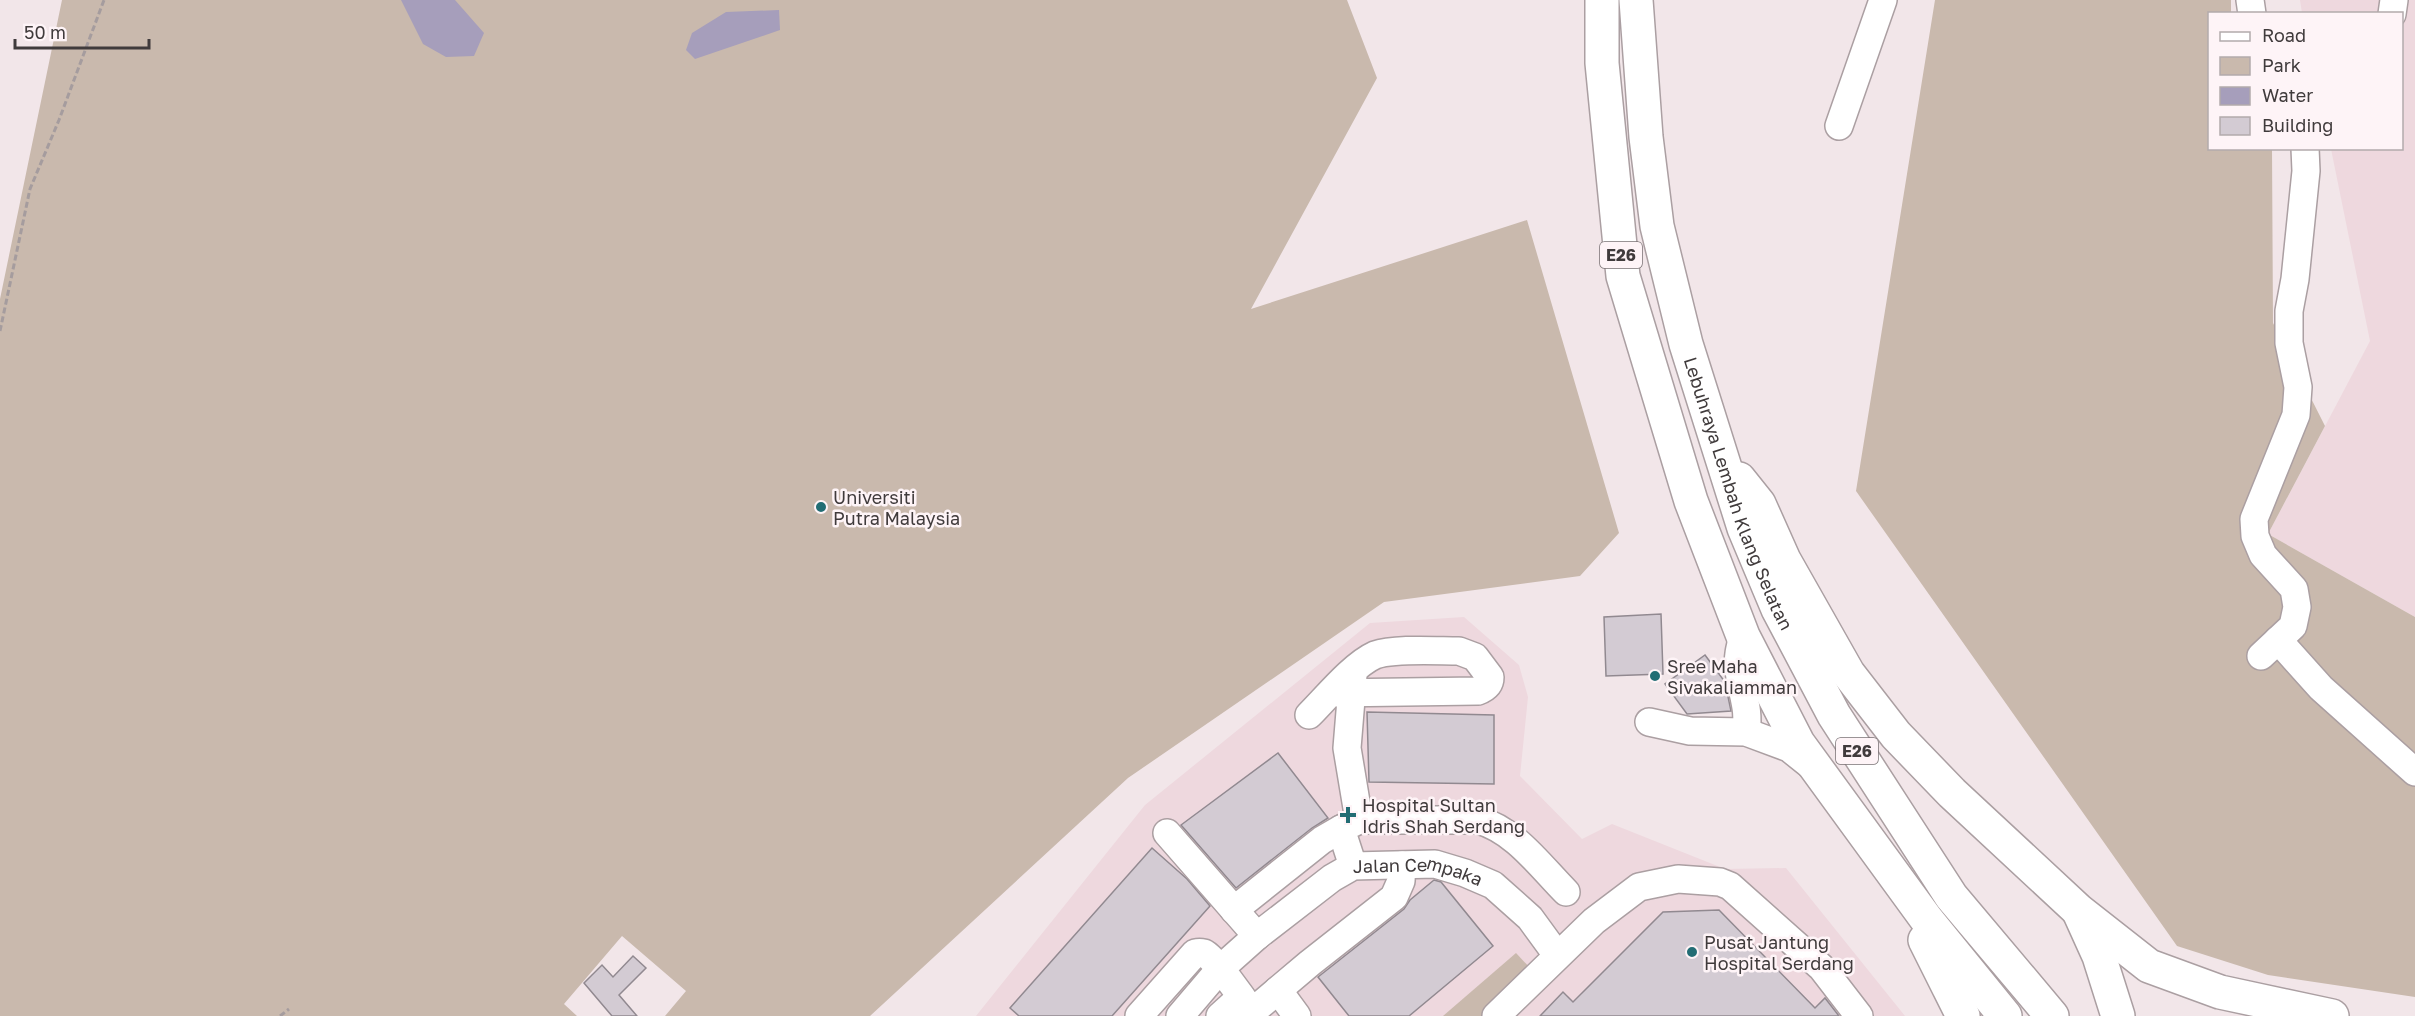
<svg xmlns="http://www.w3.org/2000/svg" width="2415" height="1016" font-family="'Golos Text',sans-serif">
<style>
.built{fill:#eed8de}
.green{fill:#c9b9ad}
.water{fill:#a69ebb}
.building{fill:#d3cbd3;stroke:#918990;stroke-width:1.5}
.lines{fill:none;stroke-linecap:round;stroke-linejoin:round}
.minor-casing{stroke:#ab9fa2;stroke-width:30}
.highway-casing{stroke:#ab9fa2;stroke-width:36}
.path{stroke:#a59c9e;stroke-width:3;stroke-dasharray:6 3;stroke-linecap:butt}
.minor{stroke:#fff;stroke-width:27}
.highway{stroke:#fff;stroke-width:33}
.poi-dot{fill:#226d74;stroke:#fef4f7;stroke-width:2}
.labels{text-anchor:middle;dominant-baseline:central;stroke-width:5;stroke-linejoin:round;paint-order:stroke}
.shield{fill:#fef4f7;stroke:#797274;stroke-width:1.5}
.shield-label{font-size:16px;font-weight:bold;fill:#403b3c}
.street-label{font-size:18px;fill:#403b3c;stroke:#fef4f7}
.poi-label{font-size:18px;fill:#403b3c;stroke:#fef4f7;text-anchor:start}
</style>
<rect width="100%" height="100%" fill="#f2e6e9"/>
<!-- built -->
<g class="built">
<path d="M 2300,0 L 2415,0 L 2415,617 L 2268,534 L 2370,341 L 2331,149 L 2402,148 L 2402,14 L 2302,13 Z"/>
<path d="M 1464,617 L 1519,665 L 1528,697 L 1520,776 L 1582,839 L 1612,824 L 1725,869 L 1786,868 L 1905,1016 L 976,1016 L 1145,805 L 1370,623 Z"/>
</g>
<!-- green -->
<g class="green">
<path d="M 62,0 L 1347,0 L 1377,78 L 1251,309 L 1527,220 L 1619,533 L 1580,576 L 1384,602 L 1128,778 L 870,1016 L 665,1016 L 686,991 L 622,936 L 564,1004 L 577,1016 L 0,1016 L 0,299 Z"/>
<path d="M 1935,0 L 2231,0 L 2231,13 L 2210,14 L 2210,148 L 2272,149 L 2273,323 L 2325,426 L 2268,534 L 2415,617 L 2415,997 L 2268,975 L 2177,946 L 1856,491 Z"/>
<path d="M 1516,953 L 1532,970 L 1488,1016 L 1443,1016 Z"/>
</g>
<!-- water -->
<g class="water">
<path d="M 401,0 L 455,0 L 484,33 L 474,56 L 446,57 L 423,44 Z"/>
<path d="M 779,10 L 780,30 L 695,59 L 686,50 L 692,33 L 726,12 Z"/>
</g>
<!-- building -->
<g class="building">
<path d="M 1661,614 L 1663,674 L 1606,676 L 1604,617 Z"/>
<path d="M 1705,655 L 1725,682 L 1731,711 L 1687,714 L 1665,684 Z"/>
<path d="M 1367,712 L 1494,715 L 1494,784 L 1369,782 Z"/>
<path d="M 1278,753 L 1328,818 L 1312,828 L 1236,888 L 1181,825 Z"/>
<path d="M 1152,848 L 1187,879 L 1210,906 L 1112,1016 L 1019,1016 L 1010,1008 Z"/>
<path d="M 1434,880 L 1441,882 L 1493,946 L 1409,1016 L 1349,1016 L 1318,977 L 1404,909 L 1410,900 Z"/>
<path d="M 1719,910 L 1815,1008 L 1825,998 L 1839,1016 L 1540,1016 L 1563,992 L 1573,1002 L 1663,912 Z"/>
<path d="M 633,956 L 646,968 L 619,995 L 637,1016 L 612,1016 L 584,983 L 602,965 L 613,977 Z"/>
</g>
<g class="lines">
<!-- minor casing -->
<g class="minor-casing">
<g id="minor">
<path d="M 2250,0 L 2252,14"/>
<path d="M 2392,14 L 2394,0"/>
<path d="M 1839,126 L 1883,0"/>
<path d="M 1743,636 C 1740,647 1737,658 1739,670 C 1741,692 1750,709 1746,732"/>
<path d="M 2278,640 L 2321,688 L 2415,772"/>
<path d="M 2261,656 L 2293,626 L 2297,607 L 2294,589 L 2263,555 L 2255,536 L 2254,519 L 2296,415 L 2298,387 L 2289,343 L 2289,311 L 2295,279 L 2306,171 L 2305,148"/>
<path d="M 1353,675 L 1347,748 L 1359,820"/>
<path d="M 1309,715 C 1327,697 1353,665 1375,655 C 1395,648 1437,651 1459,651 L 1475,657 L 1490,677 C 1490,685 1486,688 1478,691 L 1332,693"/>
<path d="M 1649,722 L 1690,731 L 1746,732 L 1789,748 L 1809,764"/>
<path d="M 1167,833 L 1257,936"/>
<path d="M 1353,866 L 1341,829 L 1359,820 L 1478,820 C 1515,830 1540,866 1566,892"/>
<path d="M 1234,910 L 1322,840 L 1341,829"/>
<path d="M 1278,990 L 1297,1016"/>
<path d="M 1139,1016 L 1195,953 C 1199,952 1200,952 1204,953 C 1214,957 1244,1000 1252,1012 L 1310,963 L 1394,897 L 1401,881 L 1402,865"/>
<path id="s1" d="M 1180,1016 L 1220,969 L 1257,936 L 1332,878 L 1353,866 L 1435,864 L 1465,873 L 1493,885 L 1530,918 L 1557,955"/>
<path d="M 1220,1016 L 1241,997"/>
<path d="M 1496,1016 L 1594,921 L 1639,887 L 1678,879 L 1720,882 L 1730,886 L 1822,968 L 1859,1016"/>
</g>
</g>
<!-- highway casing -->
<g class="highway-casing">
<g id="highway">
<path d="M 1602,0 L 1602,63 L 1623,276 L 1691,501 L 1743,636 L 1798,743 L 1927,920 L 2005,1016"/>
<path id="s2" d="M 1636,0 L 1646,137 L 1657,226 L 1686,344 L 1744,528 L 1778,609 L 1834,715 L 1951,896 L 2052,1016"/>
<path d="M 1739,479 L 1759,504 L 1784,560 L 1848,673 L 1896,735 L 1952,793 L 2079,911 L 2149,966 L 2220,992 L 2332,1016"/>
<path d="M 2080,914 L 2099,956 L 2118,1016"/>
<path d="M 1925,940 L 1963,1016"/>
</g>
</g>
<!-- path -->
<g class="path">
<path d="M 0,331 L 30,189 L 59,120 L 104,0"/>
<path d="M 280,1016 L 289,1009"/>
</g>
<!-- minor -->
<use href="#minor" class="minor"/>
<!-- highway -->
<use href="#highway" class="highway"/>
</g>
<!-- markers -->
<g class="poi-dot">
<circle cx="821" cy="507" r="6"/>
<circle cx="1655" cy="676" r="6"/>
<path d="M1345 806h6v6h6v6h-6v6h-6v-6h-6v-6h6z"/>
<circle cx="1692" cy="952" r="6"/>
</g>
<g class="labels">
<!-- shield labels -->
<g class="shield">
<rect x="1600" y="242" width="42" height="26" rx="4.5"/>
<rect x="1836" y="738" width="42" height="26" rx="4.5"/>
</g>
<g class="shield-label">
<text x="1621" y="255">E26</text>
<text x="1857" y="751">E26</text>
</g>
<!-- street labels -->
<g class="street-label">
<text stroke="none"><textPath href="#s2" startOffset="507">Lebuhraya Lembah Klang Selatan</textPath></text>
<text stroke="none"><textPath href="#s1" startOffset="296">Jalan Cempaka</textPath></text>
</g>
<!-- poi labels -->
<g class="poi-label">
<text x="833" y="497">Universiti<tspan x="833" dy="21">Putra Malaysia</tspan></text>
<text x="1667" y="666">Sree Maha<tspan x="1667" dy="21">Sivakaliamman</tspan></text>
<text x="1362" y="805">Hospital Sultan<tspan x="1362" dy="21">Idris Shah Serdang</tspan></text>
<text x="1704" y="942">Pusat Jantung<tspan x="1704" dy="21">Hospital Serdang</tspan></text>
</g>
</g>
<!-- legend -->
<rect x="2208" y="12" width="195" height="138" fill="#fef4f7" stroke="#b2aaac" stroke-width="1.5"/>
<rect x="2220" y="32" width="30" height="9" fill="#ffffff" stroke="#b2aaac" stroke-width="1.5"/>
<text x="2262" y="42" font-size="18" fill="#403b3c">Road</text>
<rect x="2220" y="57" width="30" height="18" fill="#c9b9ad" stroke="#b2aaac" stroke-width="1.5"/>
<text x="2262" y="72" font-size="18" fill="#403b3c">Park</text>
<rect x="2220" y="87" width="30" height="18" fill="#a69ebb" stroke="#b2aaac" stroke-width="1.5"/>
<text x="2262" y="102" font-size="18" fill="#403b3c">Water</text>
<rect x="2220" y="117" width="30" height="18" fill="#d3cbd3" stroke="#b2aaac" stroke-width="1.5"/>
<text x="2262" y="132" font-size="18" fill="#403b3c">Building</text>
<!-- scale -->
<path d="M15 39v9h134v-9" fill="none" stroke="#403b3c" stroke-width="3"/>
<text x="24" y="39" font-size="18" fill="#403b3c" stroke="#fef4f7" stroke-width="4.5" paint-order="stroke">50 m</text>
</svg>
